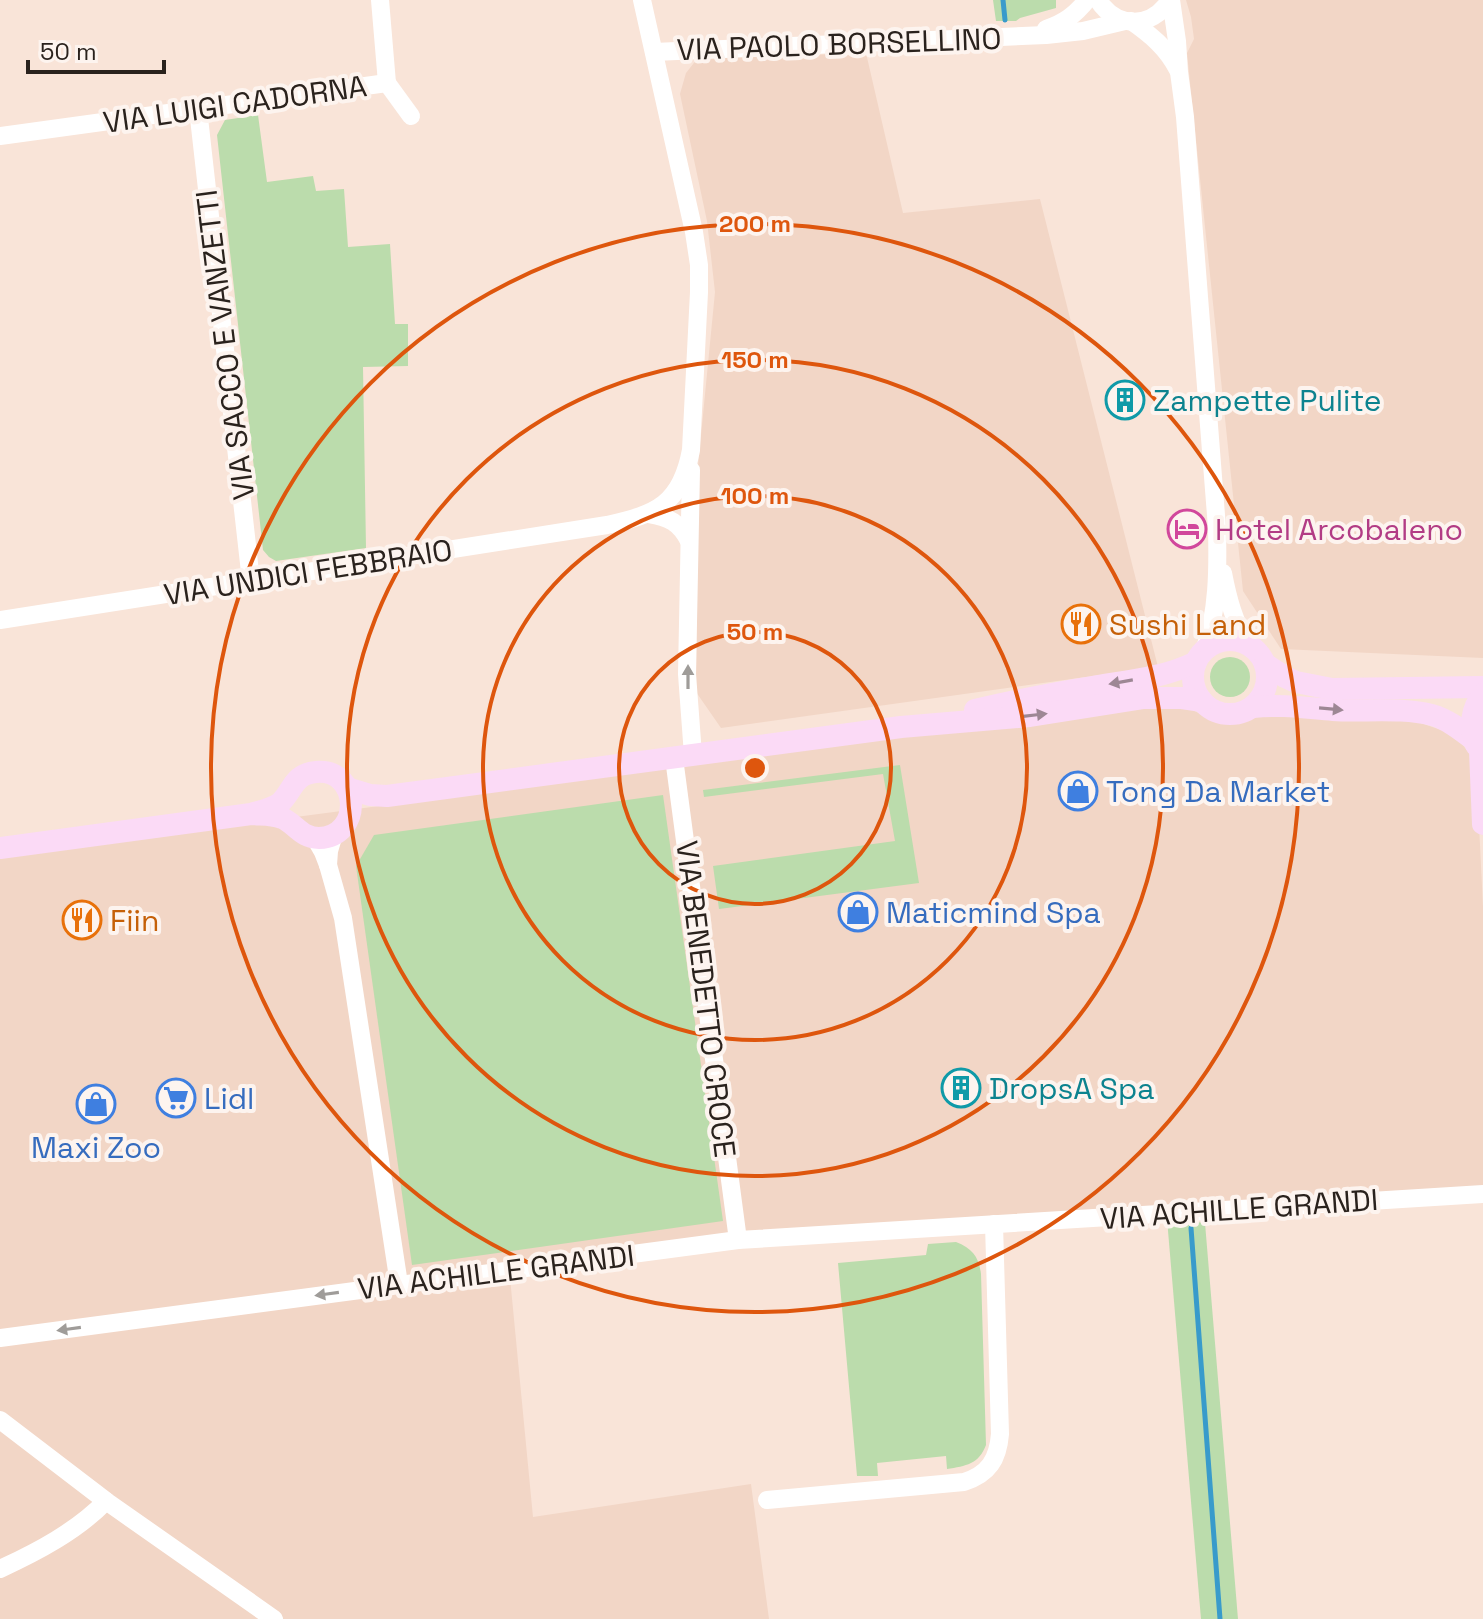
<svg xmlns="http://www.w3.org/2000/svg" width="1483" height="1619" font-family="'Space Grotesk',sans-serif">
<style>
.built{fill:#f2d6c6}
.green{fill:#bbdcac}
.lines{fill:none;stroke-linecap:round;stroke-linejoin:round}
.stream{stroke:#399bcb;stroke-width:5}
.minor{stroke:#fff;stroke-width:18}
.major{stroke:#fbdaf6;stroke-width:22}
.oneway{fill:#9f9c99}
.oneway2{fill:#9d8794}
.ring{fill:none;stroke:#de560d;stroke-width:4}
.labels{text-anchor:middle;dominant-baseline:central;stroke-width:8;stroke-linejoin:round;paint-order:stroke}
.street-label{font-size:30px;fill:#2a221d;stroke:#fdf4ef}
.culture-label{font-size:30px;fill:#0d838f;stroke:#fdf4ef;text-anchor:start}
.hotel-label{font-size:30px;fill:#b23c85;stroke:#fdf4ef;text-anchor:start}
.food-label{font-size:30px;fill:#c56008;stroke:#fdf4ef;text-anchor:start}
.shop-label{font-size:30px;fill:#366cbe;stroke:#fdf4ef;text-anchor:start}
.centre{fill:#de560d;stroke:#fdf4ef;stroke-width:4}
.ring-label{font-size:24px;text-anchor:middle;font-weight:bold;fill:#de560d;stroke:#fdf4ef;stroke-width:8;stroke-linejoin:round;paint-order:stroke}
</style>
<rect width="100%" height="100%" fill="#f9e4d8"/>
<!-- built -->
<g class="built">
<path d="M 1186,0 L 1483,0 L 1483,658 L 1281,649 L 1243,591 L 1190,83 L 1187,53 L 1194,39 L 1191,17 Z"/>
<path d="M 866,53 L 903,213 L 1040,199 L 1158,667 L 721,728 L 696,692 L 698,466 L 715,292 L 707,221 L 680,94 L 686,73 L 697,59 Z"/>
<path d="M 1145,705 L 1184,706 L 1209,718 L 1222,722 L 1238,721 L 1263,715 L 1412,720 L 1447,732 L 1462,744 L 1473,758 L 1477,783 L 1483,907 L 1483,1187 L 509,1267 L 533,1517 L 751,1484 L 769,1619 L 0,1619 L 0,856 Z"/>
</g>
<!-- green -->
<g class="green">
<path d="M 993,0 L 1056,0 L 1056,8 L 1020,18 L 1016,21 L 996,21 Z"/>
<path d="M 258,115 L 267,182 L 313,176 L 316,191 L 344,189 L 348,247 L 390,244 L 395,324 L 408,324 L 408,366 L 363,367 L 366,548 L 276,561 L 269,557 L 263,550 L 217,135 L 225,120 Z"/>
<circle cx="1230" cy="677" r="20"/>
<path d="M 900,765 L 919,883 L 719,909 L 713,866 L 895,841 L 883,774 L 704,797 L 703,790 Z"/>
<path d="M 663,795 L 723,1221 L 412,1265 L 356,866 L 374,835 Z"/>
<path d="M 1167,1219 L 1205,1223 L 1238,1619 L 1201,1619 Z"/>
<path d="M 956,1242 C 972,1248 979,1257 981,1274 L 986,1445 C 979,1464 966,1466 947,1469 L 946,1456 L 877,1463 L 878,1476 L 857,1476 L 838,1263 L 926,1255 L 928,1244 Z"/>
</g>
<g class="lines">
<!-- stream -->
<g class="stream">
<path d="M 1003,0 L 1005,20"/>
<path d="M 1191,1228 L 1220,1619"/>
</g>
<!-- minor -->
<g class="minor">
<path d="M 380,0 L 387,83"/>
<path d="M 1098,0 C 1117,29 1151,29 1170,0"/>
<path d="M 1171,0 L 1177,41 L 1179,72 L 1185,117 L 1217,528 C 1218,568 1218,613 1204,651"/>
<path d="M 1131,21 C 1151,35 1167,48 1178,70"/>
<path d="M 1046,29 C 1064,23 1075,15 1087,0"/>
<path d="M 654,52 L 1046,35 L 1083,31 L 1125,21"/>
<path d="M 387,83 L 411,116"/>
<path d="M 198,109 L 251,581"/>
<path d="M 0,136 L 387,83"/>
<path d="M 691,470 L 687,674 L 693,755"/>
<path d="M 649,514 C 669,517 680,523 689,541"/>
<path d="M 1223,573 C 1228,599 1234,622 1248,645"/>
<path d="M 0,620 L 607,525 C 657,514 681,504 691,450 L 699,292 L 699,265 L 694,232 L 642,0"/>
<path d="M 674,758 L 738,1240"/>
<path d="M 315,838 L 323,852 L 328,865 L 329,851 L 334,834"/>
<path d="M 328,865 L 343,918 L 399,1284"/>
<path d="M 0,1338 L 738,1240 L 1483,1194"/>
<path d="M 0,1420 L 106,1501 L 274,1619"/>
<path d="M 767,1500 L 964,1482 C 989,1474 998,1459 1000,1434 L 994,1224"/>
<path d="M 0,1569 C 37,1552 77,1531 106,1501"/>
</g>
<!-- major -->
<g class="major">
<circle cx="1230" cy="677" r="37"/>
<path d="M 1265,664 L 1285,677 L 1296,682 L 1332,689 L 1483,687"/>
<path d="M 1253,707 C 1281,704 1306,708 1333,710 C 1363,712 1403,707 1432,715 C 1447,719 1461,730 1474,740"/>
<path d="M 975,710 C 1014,701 1053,693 1092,687 C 1127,681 1164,678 1196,662"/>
<path d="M 1476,745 C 1469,727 1471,709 1483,694"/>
<path d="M 1480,751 L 1483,824"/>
<path d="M 347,788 L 370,795 L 387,796 L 901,727 L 1030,716 L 1144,698 L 1182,698 L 1202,701"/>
<path d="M 0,848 L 251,814 C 261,811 272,809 280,803 C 293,791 293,774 316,772 C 360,768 364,836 319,838 C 301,838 296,824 282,818 C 272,814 261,815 251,814"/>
</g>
</g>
<!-- one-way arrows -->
<defs><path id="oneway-solid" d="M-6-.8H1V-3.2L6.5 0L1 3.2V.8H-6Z" transform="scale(2)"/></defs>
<g class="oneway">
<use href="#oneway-solid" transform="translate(688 677) rotate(-90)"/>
<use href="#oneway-solid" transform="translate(327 1294) rotate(172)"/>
<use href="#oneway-solid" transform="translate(69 1329) rotate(172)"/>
</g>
<g class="oneway2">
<use href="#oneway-solid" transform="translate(1121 682) rotate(170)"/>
<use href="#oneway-solid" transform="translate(1331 709) rotate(5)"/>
<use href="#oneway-solid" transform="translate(1035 715) rotate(-7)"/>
</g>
<!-- distance rings -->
<g class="ring">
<circle cx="755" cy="768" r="136"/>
<circle cx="755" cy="768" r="272"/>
<circle cx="755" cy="768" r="408"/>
<circle cx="755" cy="768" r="544"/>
</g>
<!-- icons -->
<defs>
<g id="building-ring" transform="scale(2)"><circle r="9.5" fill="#fdf4ef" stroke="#0f9aa8" stroke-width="1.5"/><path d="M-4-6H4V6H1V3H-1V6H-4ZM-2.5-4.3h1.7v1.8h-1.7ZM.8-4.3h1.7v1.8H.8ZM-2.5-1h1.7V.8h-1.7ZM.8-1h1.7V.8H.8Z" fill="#0f9aa8"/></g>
<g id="hotel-ring" transform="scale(2)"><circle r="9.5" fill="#fdf4ef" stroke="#d1479c" stroke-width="1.5"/><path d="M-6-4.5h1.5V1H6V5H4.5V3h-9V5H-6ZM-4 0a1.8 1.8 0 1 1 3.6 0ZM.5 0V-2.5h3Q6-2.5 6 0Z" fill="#d1479c"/></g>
<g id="restaurant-ring" transform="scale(2)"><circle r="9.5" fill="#fdf4ef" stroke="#e8710a" stroke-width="1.5"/><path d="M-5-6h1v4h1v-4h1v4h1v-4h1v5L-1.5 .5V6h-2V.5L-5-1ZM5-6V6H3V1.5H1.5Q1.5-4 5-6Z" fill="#e8710a"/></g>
<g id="shop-ring" transform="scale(2)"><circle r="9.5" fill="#fdf4ef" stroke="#3f7fe0" stroke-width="1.5"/><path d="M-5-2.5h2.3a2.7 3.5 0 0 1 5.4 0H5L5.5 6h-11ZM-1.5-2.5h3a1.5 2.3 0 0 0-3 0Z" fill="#3f7fe0"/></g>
<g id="supermarket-ring" transform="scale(2)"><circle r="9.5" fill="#fdf4ef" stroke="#3f7fe0" stroke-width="1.5"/><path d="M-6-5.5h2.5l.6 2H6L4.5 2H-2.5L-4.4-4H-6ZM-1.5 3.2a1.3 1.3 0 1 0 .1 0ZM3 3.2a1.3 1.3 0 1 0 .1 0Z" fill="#3f7fe0"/></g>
</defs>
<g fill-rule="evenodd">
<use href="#building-ring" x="1125" y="400"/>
<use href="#hotel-ring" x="1187" y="529"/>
<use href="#restaurant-ring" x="1081" y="624"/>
<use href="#shop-ring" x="1078" y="791"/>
<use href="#shop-ring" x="858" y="912"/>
<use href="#restaurant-ring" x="82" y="920"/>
<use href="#building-ring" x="961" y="1088"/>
<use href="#supermarket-ring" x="176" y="1098"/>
<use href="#shop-ring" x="96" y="1104"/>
</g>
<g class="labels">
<!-- street labels -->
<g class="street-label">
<text transform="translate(839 44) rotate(-2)">VIA PAOLO BORSELLINO</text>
<text transform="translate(235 104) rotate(-8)">VIA LUIGI CADORNA</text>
<text transform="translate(225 345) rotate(-97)">VIA SACCO E VANZETTI</text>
<text transform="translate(308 572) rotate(-9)">VIA UNDICI FEBBRAIO</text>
<text transform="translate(706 999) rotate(83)">VIA BENEDETTO CROCE</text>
<text transform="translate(1239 1209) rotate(-4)">VIA ACHILLE GRANDI</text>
<text transform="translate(496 1272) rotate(-7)">VIA ACHILLE GRANDI</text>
</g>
<!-- culture labels -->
<g class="culture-label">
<text x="1153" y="400">Zampette Pulite</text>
<text x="989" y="1088">DropsA Spa</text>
</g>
<!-- hotel labels -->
<g class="hotel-label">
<text x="1215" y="529">Hotel Arcobaleno</text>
</g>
<!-- food labels -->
<g class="food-label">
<text x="1109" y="624">Sushi Land</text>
<text x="110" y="920">Fiin</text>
</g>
<!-- shop labels -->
<g class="shop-label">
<text x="1106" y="791">Tong Da Market</text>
<text x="886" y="912">Maticmind Spa</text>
<text x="204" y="1098">Lidl</text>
<text x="96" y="1147" text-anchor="middle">Maxi Zoo</text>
</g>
</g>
<circle cx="755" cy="768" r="12" class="centre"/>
<g class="ring-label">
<text x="755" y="232">200 m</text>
<text x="755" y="368">150 m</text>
<text x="755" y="504">100 m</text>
<text x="755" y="640">50 m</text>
</g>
<!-- scale -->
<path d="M28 60v12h136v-12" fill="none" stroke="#2a221d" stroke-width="4"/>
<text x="40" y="60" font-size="24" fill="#2a221d" stroke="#fdf4ef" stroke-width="6" paint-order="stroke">50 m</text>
</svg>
